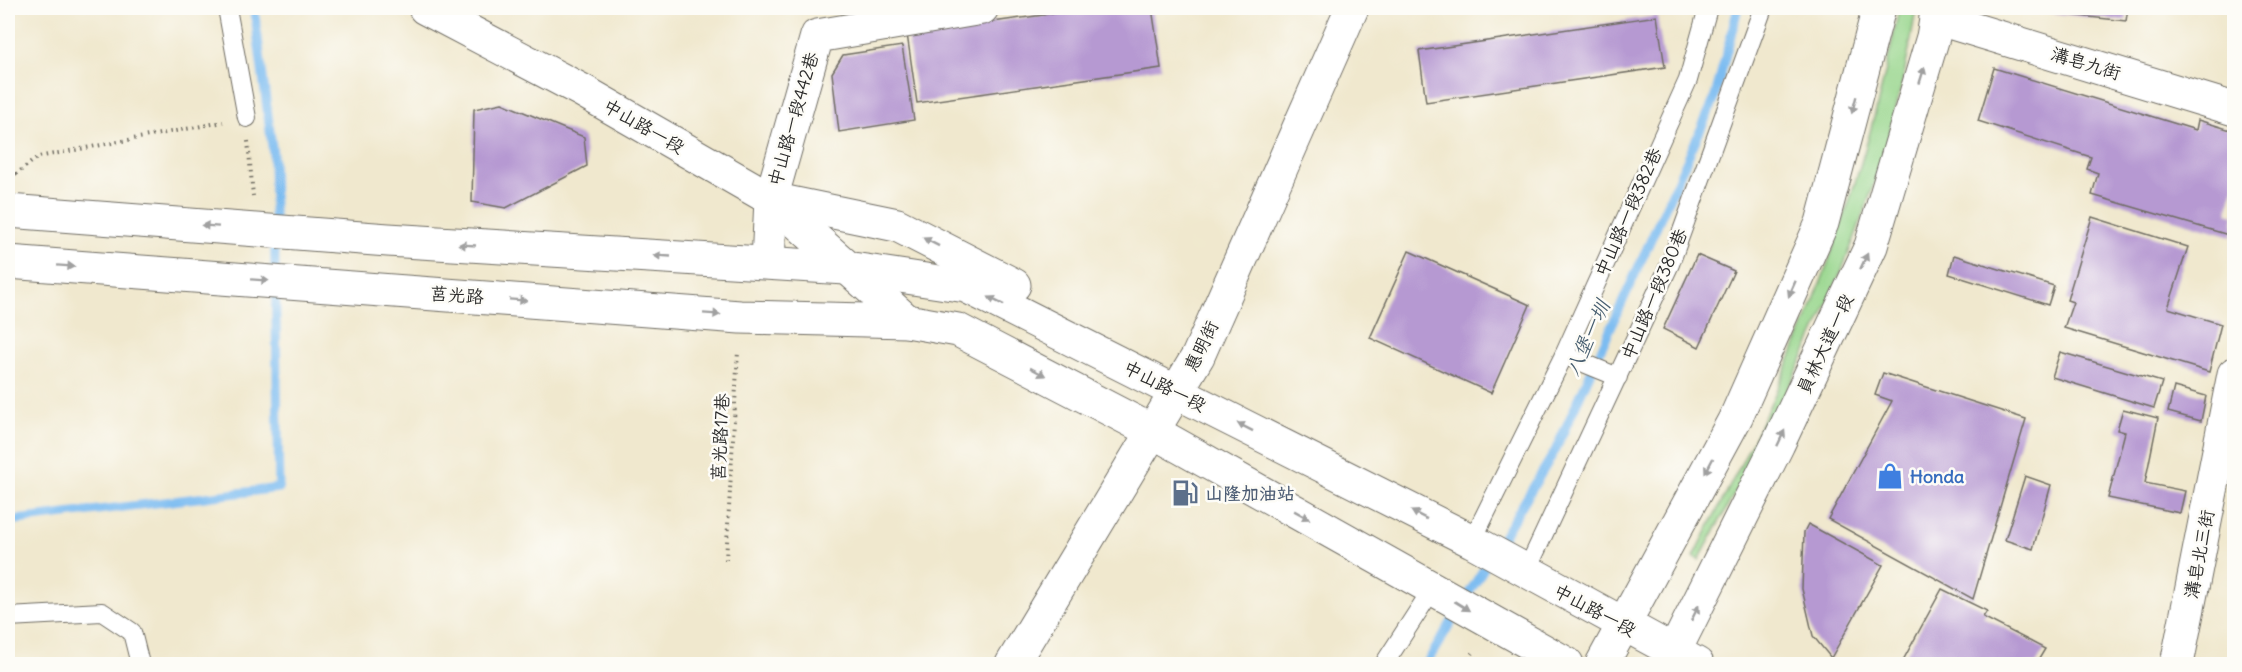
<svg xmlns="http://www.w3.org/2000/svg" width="2242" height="672" font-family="Delius,'LXGW WenKai TC',sans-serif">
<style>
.green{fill:#96d58b;stroke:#60805b;stroke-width:1.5}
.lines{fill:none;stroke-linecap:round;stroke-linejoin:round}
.stream{stroke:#7cbcf1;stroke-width:9}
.building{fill:#b699d2}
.service-casing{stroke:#706d64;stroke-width:20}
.minor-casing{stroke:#706d64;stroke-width:35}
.secondary-casing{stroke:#706d64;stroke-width:35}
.primary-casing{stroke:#706d64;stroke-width:35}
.path{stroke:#706d64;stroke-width:4;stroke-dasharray:1.5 4.5;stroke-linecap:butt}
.service{stroke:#fff;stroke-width:18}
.minor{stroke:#fff;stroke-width:33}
.secondary{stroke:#fff;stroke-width:33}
.primary{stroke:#fff;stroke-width:33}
.oneway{fill:#a0a0a0}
.labels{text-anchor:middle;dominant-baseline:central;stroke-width:5;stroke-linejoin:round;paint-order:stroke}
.street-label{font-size:18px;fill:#2b2b2b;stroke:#fdfcf7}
.shop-label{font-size:18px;font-weight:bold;fill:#366cbe;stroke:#fdfcf7;text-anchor:start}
.service-label{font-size:18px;font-weight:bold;fill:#4e5e75;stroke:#fdfcf7;text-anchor:start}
.water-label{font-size:20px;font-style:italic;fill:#475e70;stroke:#fdfcf7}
</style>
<rect width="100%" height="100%" fill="#fdfcf7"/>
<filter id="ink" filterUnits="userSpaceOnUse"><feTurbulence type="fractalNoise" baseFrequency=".0167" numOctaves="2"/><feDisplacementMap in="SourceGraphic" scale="12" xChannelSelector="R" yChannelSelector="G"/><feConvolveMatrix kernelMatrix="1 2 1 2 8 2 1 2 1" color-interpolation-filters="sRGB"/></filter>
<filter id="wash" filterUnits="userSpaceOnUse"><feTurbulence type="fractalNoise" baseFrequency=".008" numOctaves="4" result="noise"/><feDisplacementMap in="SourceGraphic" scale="24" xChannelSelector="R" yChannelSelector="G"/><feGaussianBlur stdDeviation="1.35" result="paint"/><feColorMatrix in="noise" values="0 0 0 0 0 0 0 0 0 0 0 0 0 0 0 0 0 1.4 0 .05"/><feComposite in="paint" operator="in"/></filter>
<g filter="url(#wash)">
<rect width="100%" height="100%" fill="#f0e8ce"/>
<!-- green -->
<path class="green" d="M 1899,8 L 1916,8 C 1888,207 1793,385 1699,560 L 1694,557 C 1725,493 1761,430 1788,364 C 1837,249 1876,130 1899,8 Z"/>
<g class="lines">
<!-- stream -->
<g class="stream">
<path d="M 8,521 L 279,488 L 273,154 L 254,8"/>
<path d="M 1426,664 L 1555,451 L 1714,100 L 1738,8"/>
</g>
</g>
<g id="blocks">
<!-- building -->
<g class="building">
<path d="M 1094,8 L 1152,8 L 1161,68 L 917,103 L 907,34 Z"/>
<path d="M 2003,8 L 2128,8 L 2126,21 Z"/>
<path d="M 1657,16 L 1665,67 L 1426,102 L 1419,51 Z"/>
<path d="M 902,46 L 914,120 L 839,132 L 832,73 L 843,55 Z"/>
<path d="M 1994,68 L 2196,130 L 2198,120 L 2234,131 L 2234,187 L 2227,213 L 2234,215 L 2232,236 L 2092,195 L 2098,173 L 2087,169 L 2091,157 L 1978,121 Z"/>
<path d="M 502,103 L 584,137 L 587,166 L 506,208 L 472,202 L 474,109 Z"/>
<path d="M 2092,217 L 2188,247 L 2168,308 L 2221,324 L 2209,372 L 2064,328 L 2073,302 L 2067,300 Z"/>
<path d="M 1409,251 L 1530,305 L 1491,393 L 1370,338 Z"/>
<path d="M 1697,255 L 1734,271 L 1699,347 L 1663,329 Z"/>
<path d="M 1954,255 L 2054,286 L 2048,305 L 1949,274 Z"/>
<path d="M 2060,352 L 2162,382 L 2154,408 L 2052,377 Z"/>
<path d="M 1883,373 L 2026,419 L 1973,599 L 1828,519 L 1892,401 L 1875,395 Z"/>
<path d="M 2174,387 L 2206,396 L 2201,421 L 2168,412 Z"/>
<path d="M 2123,409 L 2158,418 L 2145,483 L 2185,491 L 2180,513 L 2108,498 L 2125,432 L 2117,430 Z"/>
<path d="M 2025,476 L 2051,485 L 2033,549 L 2005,540 Z"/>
<path d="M 1808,524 L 1883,565 L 1831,658 L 1813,636 L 1802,589 L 1804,532 Z"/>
<path d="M 1942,589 L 1987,611 L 1983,617 L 2045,649 L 2036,664 L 1901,664 Z"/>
</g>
</g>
</g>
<g filter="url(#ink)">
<use href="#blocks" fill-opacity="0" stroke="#706d64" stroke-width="1.5"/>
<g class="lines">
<!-- service casing -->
<g class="service-casing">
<g id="service">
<path d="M 227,8 L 247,118"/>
<path d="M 1564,355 L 1618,377"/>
<path d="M 1472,541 L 1564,355 L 1688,80 L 1708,8"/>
<path d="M 1526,572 L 1670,264 L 1763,8"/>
<path d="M 8,617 L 102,612 L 132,632 L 140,664"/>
<path d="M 1384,664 L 1433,588"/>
</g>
</g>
<!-- minor casing -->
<g class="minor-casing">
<g id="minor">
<path d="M 425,8 L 583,91 L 771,199 L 907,321"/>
<path d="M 1936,18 L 2234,109"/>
<path d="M 768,262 L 771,199 L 817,36 L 982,8"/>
<path d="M 1012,664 L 1198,356 L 1352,8"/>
<path d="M 2177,664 L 2234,374"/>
</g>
</g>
<!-- secondary casing -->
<g class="secondary-casing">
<g id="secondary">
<path d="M 1602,664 L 1736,417 L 1822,223 L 1879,8"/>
<path d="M 1668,664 L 1778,444 L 1871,246 L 1933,37 L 1938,8"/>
</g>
</g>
<!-- primary casing -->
<g class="primary-casing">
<g id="primary">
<path d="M 771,199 L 897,225 L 1014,285"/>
<path d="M 8,211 L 388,240 L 846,268 L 966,286 L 1472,541 L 1697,664"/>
<path d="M 8,262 L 740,317 L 907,321 L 958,330 L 1152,431 L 1567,664"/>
</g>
</g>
<!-- path -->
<g class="path">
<path d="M 248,141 L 253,196"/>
<path d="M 11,178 L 38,157 L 223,122"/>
<path d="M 726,560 L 738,351"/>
<path d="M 1465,664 L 1475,650"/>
</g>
<!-- service -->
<use href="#service" class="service"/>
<!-- minor -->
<use href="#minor" class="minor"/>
<!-- secondary -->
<use href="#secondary" class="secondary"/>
<!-- primary -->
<use href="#primary" class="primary"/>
</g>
<!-- one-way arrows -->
<defs><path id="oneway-solid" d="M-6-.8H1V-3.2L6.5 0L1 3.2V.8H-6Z" transform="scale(1.5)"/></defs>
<g class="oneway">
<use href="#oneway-solid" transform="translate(1922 75) rotate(-73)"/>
<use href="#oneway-solid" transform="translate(1854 105) rotate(105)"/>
<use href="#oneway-solid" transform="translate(210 226) rotate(-176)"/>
<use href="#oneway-solid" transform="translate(931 242) rotate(-153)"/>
<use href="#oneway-solid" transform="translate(467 245) rotate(-177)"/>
<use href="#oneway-solid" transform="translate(662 256) rotate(-177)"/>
<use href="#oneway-solid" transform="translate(1864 261) rotate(-65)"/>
<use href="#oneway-solid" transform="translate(66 266) rotate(4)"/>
<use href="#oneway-solid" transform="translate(260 280) rotate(4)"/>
<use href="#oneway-solid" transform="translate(1792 289) rotate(114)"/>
<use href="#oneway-solid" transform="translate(518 300) rotate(4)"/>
<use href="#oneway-solid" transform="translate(996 301) rotate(-153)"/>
<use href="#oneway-solid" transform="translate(712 314) rotate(4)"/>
<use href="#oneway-solid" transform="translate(1038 372) rotate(28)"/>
<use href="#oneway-solid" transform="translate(1245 427) rotate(-153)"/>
<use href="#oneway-solid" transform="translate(1781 438) rotate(-65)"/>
<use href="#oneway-solid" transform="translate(1709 466) rotate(118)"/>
<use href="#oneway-solid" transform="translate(1302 515) rotate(29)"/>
<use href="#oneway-solid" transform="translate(1419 515) rotate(-153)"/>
<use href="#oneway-solid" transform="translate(1462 606) rotate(32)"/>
<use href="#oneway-solid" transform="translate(1695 613) rotate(-64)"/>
</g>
</g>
<!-- icons -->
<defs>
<g id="shop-bare" transform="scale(2.07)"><path d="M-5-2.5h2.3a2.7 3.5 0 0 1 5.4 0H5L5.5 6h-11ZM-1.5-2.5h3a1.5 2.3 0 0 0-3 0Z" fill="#3f7fe0" stroke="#fdfcf7" stroke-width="2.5" paint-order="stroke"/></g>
<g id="fuel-bare" transform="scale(2.07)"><path d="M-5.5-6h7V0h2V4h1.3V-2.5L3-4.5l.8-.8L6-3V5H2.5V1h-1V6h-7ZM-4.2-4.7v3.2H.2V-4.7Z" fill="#5c6f8a" stroke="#fdfcf7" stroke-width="2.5" paint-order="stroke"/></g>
</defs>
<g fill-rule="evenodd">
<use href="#shop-bare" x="1890" y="476"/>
<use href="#fuel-bare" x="1185" y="493"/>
</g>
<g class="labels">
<!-- street labels -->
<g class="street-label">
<text transform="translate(2086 63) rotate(17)">溝皂九街</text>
<text transform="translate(793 119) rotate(-74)">中山路一段442巷</text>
<text transform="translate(644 126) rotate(30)">中山路一段</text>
<text transform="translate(1628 212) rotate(-66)">中山路一段382巷</text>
<text transform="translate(1654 294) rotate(-67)">中山路一段380巷</text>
<text transform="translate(457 295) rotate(4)">莒光路</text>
<text transform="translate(1825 344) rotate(-65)">員林大道一段</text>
<text transform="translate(1201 346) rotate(-64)">惠明街</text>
<text transform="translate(1165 386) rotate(27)">中山路一段</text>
<text transform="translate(720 437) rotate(-87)">莒光路17巷</text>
<text transform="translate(2199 554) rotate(-79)">溝皂北三街</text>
<text transform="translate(1595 610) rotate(28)">中山路一段</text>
</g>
<!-- shop labels -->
<g class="shop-label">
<text x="1910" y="476">Honda</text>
</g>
<!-- service labels -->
<g class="service-label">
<text x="1205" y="493">山隆加油站</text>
</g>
<!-- water labels -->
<g class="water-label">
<text transform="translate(1587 338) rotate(-66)">八堡一圳</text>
</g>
</g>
<!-- margin -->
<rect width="2242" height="672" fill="none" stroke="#fdfcf7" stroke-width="30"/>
</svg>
